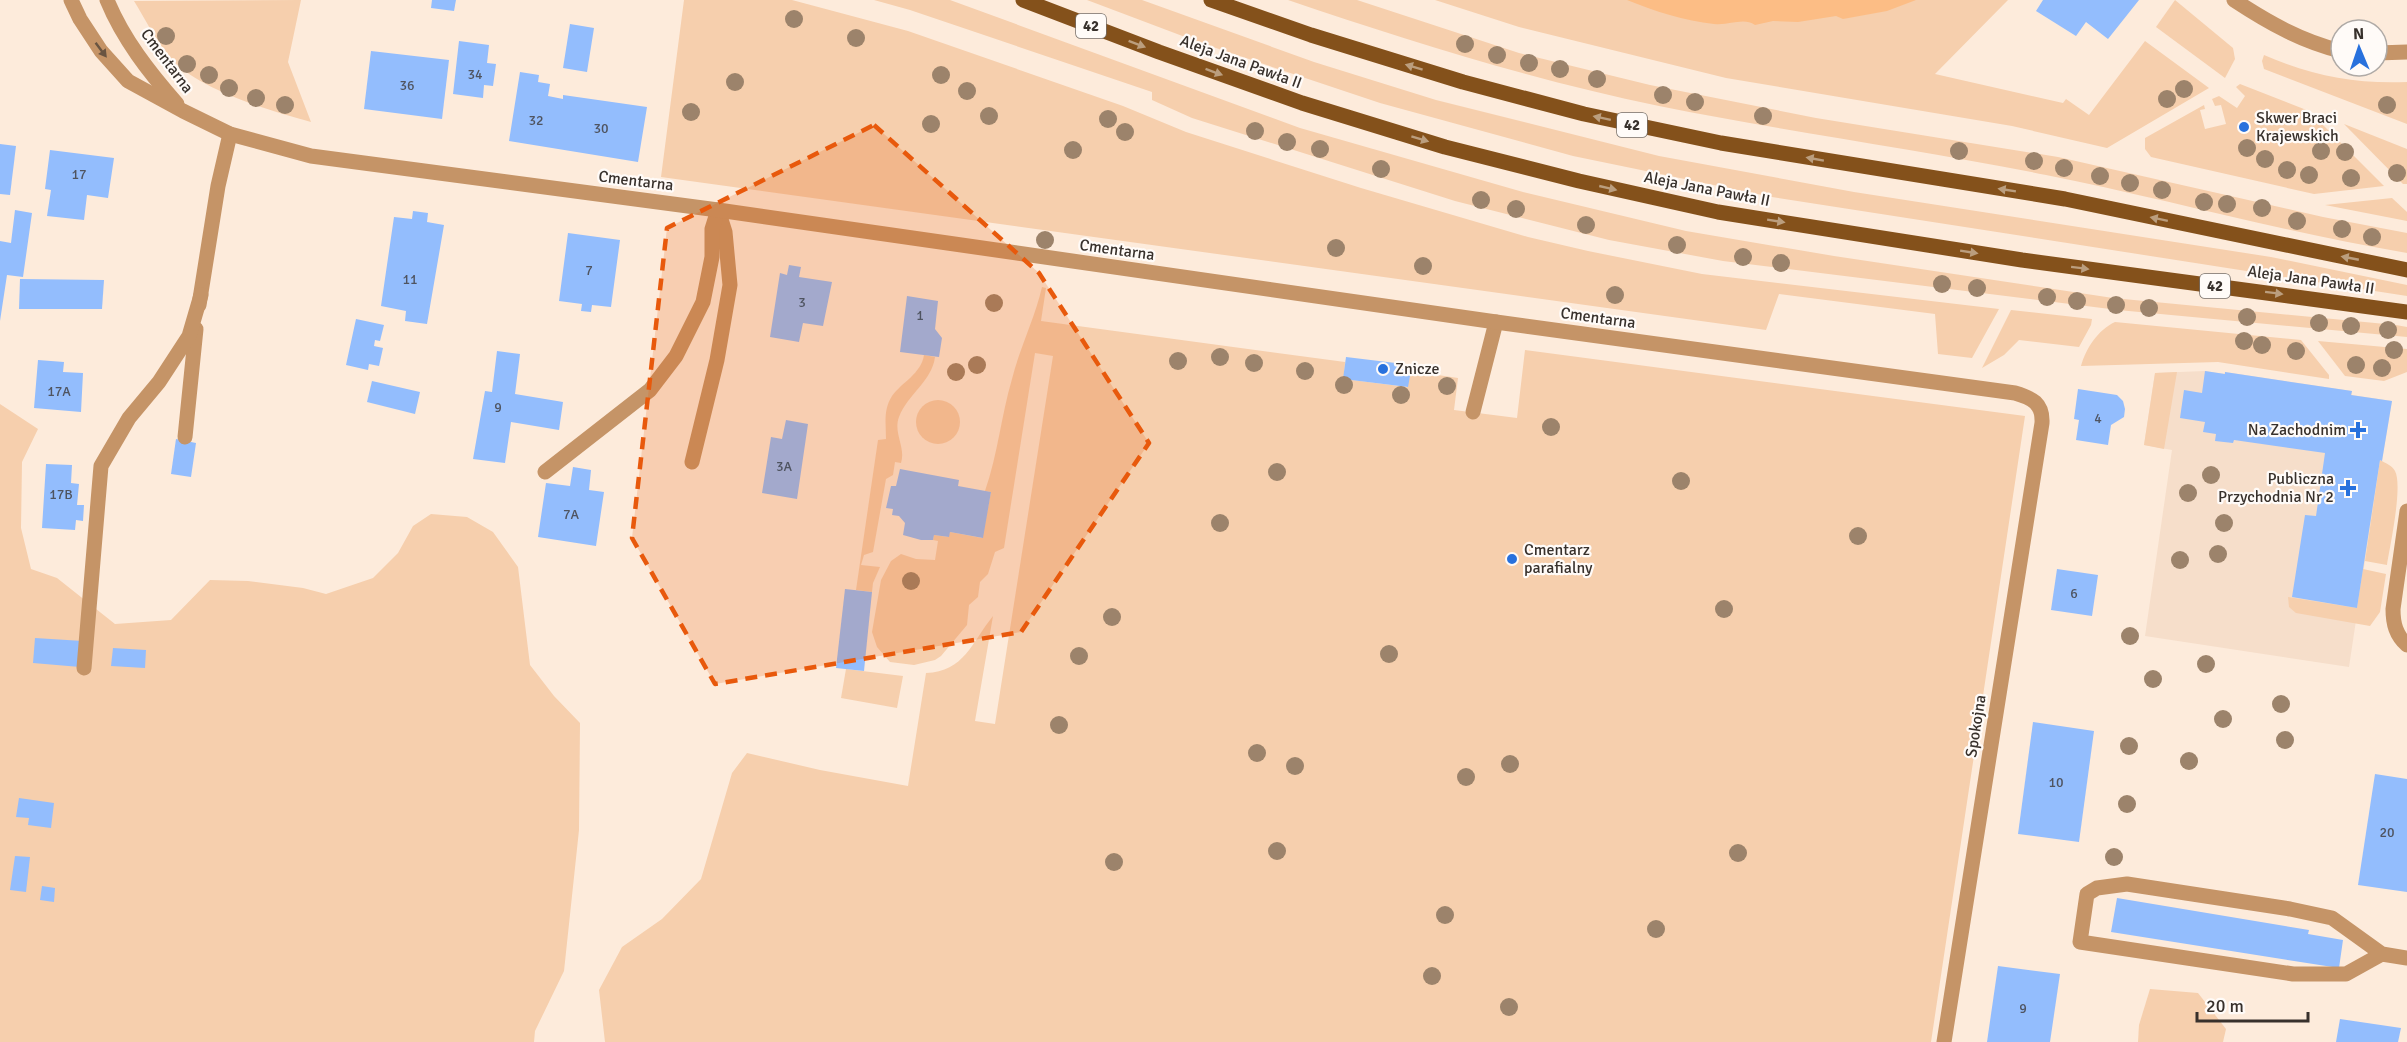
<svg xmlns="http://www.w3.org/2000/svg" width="2407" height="1042" font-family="Signika,sans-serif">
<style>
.built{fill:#f6deca}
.green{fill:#f6cfad}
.water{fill:#fcbd85}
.building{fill:#93bdfd}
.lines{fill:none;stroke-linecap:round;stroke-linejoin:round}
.service{stroke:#c59467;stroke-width:15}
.minor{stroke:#c59467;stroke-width:15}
.tertiary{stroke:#c59467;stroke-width:15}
.primary{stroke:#84511b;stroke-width:15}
.tree{fill:#9c836b}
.oneway{fill:#bb9e7e}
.oneway2{fill:#695441}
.marked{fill:#e8590c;fill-opacity:0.2;stroke:#e8590c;stroke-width:4.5;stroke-dasharray:12 8;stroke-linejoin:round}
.poi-dot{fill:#2871dd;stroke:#fffbf8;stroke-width:2}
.labels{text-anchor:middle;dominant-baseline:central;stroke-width:4.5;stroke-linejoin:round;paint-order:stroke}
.number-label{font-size:14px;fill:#4f5460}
.shield{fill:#fffbf8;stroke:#746e69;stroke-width:1.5}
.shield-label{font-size:15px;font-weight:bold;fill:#38312c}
.street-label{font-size:16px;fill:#38312c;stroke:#fffbf8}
.poi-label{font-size:16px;fill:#38312c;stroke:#fffbf8;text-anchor:start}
</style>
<rect width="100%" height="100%" fill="#fdebdb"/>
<!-- built -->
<path class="built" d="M 2205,371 L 2224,374 L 2225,372 L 2352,391 L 2352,395 L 2392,401 L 2382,461 L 2380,461 L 2349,667 L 2145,636 L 2172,450 L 2144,445 L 2155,373 Z"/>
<!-- green -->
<g class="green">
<path d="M 301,0 L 288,62 L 311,122 C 271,111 195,89 169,56 C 155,39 145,19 134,1 Z"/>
<path d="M 684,0 L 792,0 L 908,31 L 1123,106 L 1186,132 L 1361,188 L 1528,237 L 1588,251 L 1702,274 L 1999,309 L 1972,358 L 1938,354 L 1935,314 L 1779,294 L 1766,330 L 661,177 Z"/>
<path d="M 874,0 L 950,0 L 1300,128 L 1523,192 L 1686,231 L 1834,256 L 2113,298 L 2396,325 L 2407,327 L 2407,337 L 2118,310 L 1723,261 L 1609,240 L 1455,201 L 1192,118 L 1152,100 L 1152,92 L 910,10 Z"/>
<path d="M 1087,0 L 1142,0 L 1314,62 L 1436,100 L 1659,156 L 1854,192 L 2271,257 L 2407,285 L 2407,296 L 1772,197 L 1573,156 L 1380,103 L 1201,43 Z"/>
<path d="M 1288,0 L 1357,0 L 1519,53 L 1650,85 L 1816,118 L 2058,157 L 2323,217 L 2407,233 L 2407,253 C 2286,233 2167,199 2046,175 C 1918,149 1788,132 1659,106 C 1533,80 1409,41 1288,0 Z"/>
<path d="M 1435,0 L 2008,0 L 1935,74 L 2063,103 L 2066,99 L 2089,115 L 2145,41 L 2209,88 L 2107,148 L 2012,126 L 1726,78 L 1519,27 Z"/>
<path d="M 2175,0 L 2233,48 L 2235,59 L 2225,78 L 2156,27 Z"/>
<path d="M 2264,55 C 2313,76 2354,84 2407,82 L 2407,124 L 2264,69 L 2262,61 Z"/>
<path d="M 2240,84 L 2309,111 L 2384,186 L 2314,194 L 2151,157 L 2145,149 L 2145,138 L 2204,105 L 2205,109 L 2200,110 L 2205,129 L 2226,124 L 2221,105 L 2215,106 L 2212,99 L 2219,96 L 2237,108 L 2245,96 L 2236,87 Z"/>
<path d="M 2344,124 L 2407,149 L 2407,184 L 2403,184 Z"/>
<path d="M 2392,198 L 2407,212 L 2407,221 L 2325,205 Z"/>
<path d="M 1042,287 L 1046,288 L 1041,321 L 1345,362 L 1344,379 L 1407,387 L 1411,371 L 1458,378 L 1454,410 L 1517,418 L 1525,350 L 2025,416 L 1931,1042 L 605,1042 L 599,990 L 622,947 L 662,919 L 701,879 L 732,773 L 747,753 L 820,770 L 908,786 L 926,673 C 964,672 972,642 993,616 L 975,721 L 995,724 L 1053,356 L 1035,353 L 1004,548 L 995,552 L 988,574 L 980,582 L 978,597 L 969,605 L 967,625 L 941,656 L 935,660 L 914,665 L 890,662 L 877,647 L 872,632 L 881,580 L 891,561 L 901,554 L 916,559 L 935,560 L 938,541 L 933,540 L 934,535 L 948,537 L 950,532 L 982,538 L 991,492 L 985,491 C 998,454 1001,416 1012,379 C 1020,347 1035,318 1042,287 Z"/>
<path d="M 2011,310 L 2092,319 L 2091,325 L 2079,347 L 2019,340 L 2004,355 L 1982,368 Z"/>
<path d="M 2115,322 L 2301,340 L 2329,375 L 2329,379 L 2218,362 L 2081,366 C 2086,348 2098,330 2115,322 Z"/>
<path d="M 2318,341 L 2407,349 L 2407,372 L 2384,381 L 2345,376 Z"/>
<path d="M 924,355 L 935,357 C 932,381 908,394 899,417 C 893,433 906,447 901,463 L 895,462 L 893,475 L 886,479 L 873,552 L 864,555 L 861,565 L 880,567 L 873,583 L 872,592 L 856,590 L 878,440 L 886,439 C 886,424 883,410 892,396 C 902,382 921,374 924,355 Z"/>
<path d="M 2177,372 L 2164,449 L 2144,445 L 2155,373 Z"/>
<circle cx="938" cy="422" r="22"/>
<path d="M 0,404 L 38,429 L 22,462 L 21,528 L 31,569 L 57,578 L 115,624 L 171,620 L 210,580 L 248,581 L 303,588 L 326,594 L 373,578 L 398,553 L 413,526 L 431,514 L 467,517 L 493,532 L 518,567 L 530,665 L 554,696 L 580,723 L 579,830 L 564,971 L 535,1031 L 534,1042 L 0,1042 Z"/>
<path d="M 2380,460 C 2385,463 2392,465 2395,471 C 2403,486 2390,546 2387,565 L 2365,561 Z"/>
<path d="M 2363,569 L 2386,574 L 2380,612 L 2370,626 L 2296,613 L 2289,607 L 2288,597 L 2357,608 Z"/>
<path d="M 846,669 L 903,676 L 897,708 L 841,698 Z"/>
<path d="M 2150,989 L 2198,993 L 2226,1029 L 2223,1042 L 2138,1042 L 2139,1025 Z"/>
</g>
<!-- water -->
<path class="water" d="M 1627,0 L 1916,0 L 1887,11 L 1843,19 L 1836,16 L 1798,22 L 1773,21 L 1755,25 C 1743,17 1729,26 1714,24 C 1685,21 1654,11 1627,0 Z"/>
<!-- building -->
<g class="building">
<path d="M 432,0 L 456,0 L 454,11 L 431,8 Z"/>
<path d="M 2043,0 L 2139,0 L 2108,39 L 2086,22 L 2076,36 L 2036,11 Z"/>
<path d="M 570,24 L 594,28 L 587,72 L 563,68 Z"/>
<path d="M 459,41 L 489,45 L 487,63 L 496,64 L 493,86 L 484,85 L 483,98 L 453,94 Z"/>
<path d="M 371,51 L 449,60 L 442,119 L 364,109 Z"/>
<path d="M 520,72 L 539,75 L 538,82 L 550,84 L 548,96 L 563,99 L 563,95 L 647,107 L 638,162 L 509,141 Z"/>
<path d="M 0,144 L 16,146 L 10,195 L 0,194 Z"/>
<path d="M 50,150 L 114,158 L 108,198 L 87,195 L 84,220 L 47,216 L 51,190 L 45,189 Z"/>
<path d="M 15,210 L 32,213 L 23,277 L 7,275 L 0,321 L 0,241 L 11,243 Z"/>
<path d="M 413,211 L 428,213 L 427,222 L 444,225 L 427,324 L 405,321 L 406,311 L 381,306 L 394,217 L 412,219 Z"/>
<path d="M 568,233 L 620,240 L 611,307 L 592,305 L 591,312 L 581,311 L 582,304 L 559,301 Z"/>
<path d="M 789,265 L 801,267 L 799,277 L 832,282 L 823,326 L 803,323 L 799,342 L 770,337 L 780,273 L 787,275 Z"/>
<path d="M 20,279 L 104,280 L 102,309 L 19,309 Z"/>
<path d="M 907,296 L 938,301 L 935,329 L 942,338 L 939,357 L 900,352 Z"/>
<path d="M 356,319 L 384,325 L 380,341 L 375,340 L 374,346 L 383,348 L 379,366 L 369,364 L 368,370 L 346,365 Z"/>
<path d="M 497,351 L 520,354 L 515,394 L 563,402 L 559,430 L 511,422 L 505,463 L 473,459 L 485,391 L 492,392 Z"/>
<path d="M 1346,357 L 1412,365 L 1408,387 L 1343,379 Z"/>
<path d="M 38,360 L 64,362 L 63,372 L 83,373 L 81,412 L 34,408 Z"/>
<path d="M 2205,371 L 2225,374 L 2225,372 L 2352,391 L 2351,395 L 2392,401 L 2382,461 L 2380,460 L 2357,608 L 2292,597 L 2305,515 L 2316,516 L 2325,453 L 2234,440 L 2233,443 L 2215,441 L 2216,434 L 2203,432 L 2205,422 L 2180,418 L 2184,390 L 2202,393 Z"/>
<path d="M 372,381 L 420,392 L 415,414 L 367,402 Z"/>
<path d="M 2078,389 L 2117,395 L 2123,401 L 2125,409 L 2124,417 L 2111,425 L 2108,445 L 2076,440 L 2079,420 L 2074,419 Z"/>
<path d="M 786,420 L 808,424 L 797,499 L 762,493 L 771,437 L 782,439 Z"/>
<path d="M 176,439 L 196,443 L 191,477 L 171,474 Z"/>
<path d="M 46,464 L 72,465 L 71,483 L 79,484 L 77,505 L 84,505 L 83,521 L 76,520 L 75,530 L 42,528 Z"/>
<path d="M 573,467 L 591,470 L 589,490 L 604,492 L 596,546 L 538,537 L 546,483 L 570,486 Z"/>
<path d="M 900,469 L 959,480 L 958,486 L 991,492 L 983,538 L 950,532 L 949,537 L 934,535 L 933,540 L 921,540 L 903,535 L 905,523 L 899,516 L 892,515 L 893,509 L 886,508 L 891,486 L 896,486 Z"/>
<path d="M 2057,569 L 2098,575 L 2092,616 L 2051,610 Z"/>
<path d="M 845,589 L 872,592 L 864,671 L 836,668 Z"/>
<path d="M 35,638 L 83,641 L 80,667 L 33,663 Z"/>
<path d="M 113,648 L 146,650 L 145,668 L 111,666 Z"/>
<path d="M 2033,722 L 2094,731 L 2079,842 L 2018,834 Z"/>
<path d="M 2375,774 L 2407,779 L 2407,892 L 2358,885 Z"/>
<path d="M 19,798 L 54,803 L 51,828 L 28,825 L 29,818 L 16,817 Z"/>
<path d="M 15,856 L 30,857 L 26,892 L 10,890 Z"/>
<path d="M 42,886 L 55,888 L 54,902 L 40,900 Z"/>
<path d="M 2117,898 L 2309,930 L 2308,934 L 2343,940 L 2339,968 L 2111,932 Z"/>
<path d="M 1998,966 L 2060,974 L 2050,1042 L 1987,1042 Z"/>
<path d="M 2340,1019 L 2401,1028 L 2398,1042 L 2336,1042 Z"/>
</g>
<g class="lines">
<!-- service -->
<g class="service">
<path d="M 199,305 L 218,186 L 230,134"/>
<path d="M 1473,412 L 1496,322"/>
<path d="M 185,437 L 196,329"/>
<path d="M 692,462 L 717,360 L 730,285 L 725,232 L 718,210"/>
<path d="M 545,472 L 650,390 L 676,356 L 703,302 L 712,257 L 712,229 L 718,210"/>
<path d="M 2407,511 L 2393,609 C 2393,624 2396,635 2407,645"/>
<path d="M 84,668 L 101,466 L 129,418 L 159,382 L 189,336 L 201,295"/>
<path d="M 2382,954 L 2346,974 L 2293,974 L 2080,942 L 2087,894 L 2097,888 L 2127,884 L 2290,909 L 2332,918 L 2382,954 L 2407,958"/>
</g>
<!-- minor -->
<g class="minor">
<path d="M 71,0 L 80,19 L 101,51 L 128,81 L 183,111 L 230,134 L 311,156 L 718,210 L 1496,322 L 2015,393 C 2032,398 2043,403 2042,423 L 1944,1042"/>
<path d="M 107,0 C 123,39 149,72 177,104"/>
</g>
<!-- tertiary -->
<g class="tertiary">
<path d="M 2234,0 C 2269,23 2301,41 2341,51"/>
<path d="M 2377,53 L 2407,52"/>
</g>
<!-- primary -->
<g class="primary">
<path d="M 1023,0 L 1159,52 L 1302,103 L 1445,147 L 1579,181 L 1718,212 L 2022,260 L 2407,312"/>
<path d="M 1211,0 L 1311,35 L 1463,82 L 1584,114 L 1721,143 L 2065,199 L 2407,270"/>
</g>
</g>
<!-- trees -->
<g class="tree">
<circle cx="794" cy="19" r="9"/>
<circle cx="166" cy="36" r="9"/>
<circle cx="856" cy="38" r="9"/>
<circle cx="1465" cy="44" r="9"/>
<circle cx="1497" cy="55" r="9"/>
<circle cx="1529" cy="63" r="9"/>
<circle cx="187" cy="64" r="9"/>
<circle cx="1560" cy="69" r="9"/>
<circle cx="209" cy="75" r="9"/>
<circle cx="941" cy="75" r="9"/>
<circle cx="1597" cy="79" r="9"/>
<circle cx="735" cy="82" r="9"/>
<circle cx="229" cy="88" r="9"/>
<circle cx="2184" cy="89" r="9"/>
<circle cx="967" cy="91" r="9"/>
<circle cx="1663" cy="95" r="9"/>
<circle cx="256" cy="98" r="9"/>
<circle cx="2167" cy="99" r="9"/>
<circle cx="1695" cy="102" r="9"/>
<circle cx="285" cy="105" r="9"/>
<circle cx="2387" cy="105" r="9"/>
<circle cx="691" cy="112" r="9"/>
<circle cx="989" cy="116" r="9"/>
<circle cx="1763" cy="116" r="9"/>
<circle cx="1108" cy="119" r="9"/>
<circle cx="931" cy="124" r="9"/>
<circle cx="1255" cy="131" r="9"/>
<circle cx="1125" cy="132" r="9"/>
<circle cx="1287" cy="142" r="9"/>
<circle cx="2247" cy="148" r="9"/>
<circle cx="1320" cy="149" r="9"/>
<circle cx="1073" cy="150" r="9"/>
<circle cx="1959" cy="151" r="9"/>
<circle cx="2321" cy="151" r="9"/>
<circle cx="2345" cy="152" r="9"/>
<circle cx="2265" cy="159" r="9"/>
<circle cx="2034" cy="161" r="9"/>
<circle cx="2064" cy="168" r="9"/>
<circle cx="1381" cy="169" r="9"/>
<circle cx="2287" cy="170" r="9"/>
<circle cx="2397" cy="173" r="9"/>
<circle cx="2309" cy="175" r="9"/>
<circle cx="2100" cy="176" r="9"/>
<circle cx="2351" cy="178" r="9"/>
<circle cx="2130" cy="183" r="9"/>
<circle cx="2162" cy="190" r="9"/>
<circle cx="1481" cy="200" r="9"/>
<circle cx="2204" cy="202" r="9"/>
<circle cx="2227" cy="204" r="9"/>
<circle cx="2262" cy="208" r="9"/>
<circle cx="1516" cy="209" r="9"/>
<circle cx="2297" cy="221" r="9"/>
<circle cx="1586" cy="225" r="9"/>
<circle cx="2342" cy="229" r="9"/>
<circle cx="2372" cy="237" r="9"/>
<circle cx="1045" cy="240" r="9"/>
<circle cx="1677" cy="245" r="9"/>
<circle cx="1336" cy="248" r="9"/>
<circle cx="1743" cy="257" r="9"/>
<circle cx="1781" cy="263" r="9"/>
<circle cx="1423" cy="266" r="9"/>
<circle cx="1942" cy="284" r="9"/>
<circle cx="1977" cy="288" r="9"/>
<circle cx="1615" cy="295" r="9"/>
<circle cx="2047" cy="297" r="9"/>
<circle cx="2077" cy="301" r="9"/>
<circle cx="994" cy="303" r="9"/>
<circle cx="2116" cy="305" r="9"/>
<circle cx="2149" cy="308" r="9"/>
<circle cx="2247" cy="317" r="9"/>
<circle cx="2319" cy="323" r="9"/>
<circle cx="2351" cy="326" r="9"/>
<circle cx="2388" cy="330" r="9"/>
<circle cx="2244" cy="341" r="9"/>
<circle cx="2262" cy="345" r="9"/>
<circle cx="2394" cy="350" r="9"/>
<circle cx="2296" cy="351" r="9"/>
<circle cx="1220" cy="357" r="9"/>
<circle cx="1178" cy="361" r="9"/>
<circle cx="1254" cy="363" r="9"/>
<circle cx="977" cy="365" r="9"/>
<circle cx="2356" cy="365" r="9"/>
<circle cx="2382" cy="368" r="9"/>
<circle cx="1305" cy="371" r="9"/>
<circle cx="956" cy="372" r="9"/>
<circle cx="1344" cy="385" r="9"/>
<circle cx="1447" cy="386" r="9"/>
<circle cx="1401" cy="395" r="9"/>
<circle cx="1551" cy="427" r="9"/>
<circle cx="1277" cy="472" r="9"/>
<circle cx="2211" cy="475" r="9"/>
<circle cx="1681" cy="481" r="9"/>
<circle cx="2188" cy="493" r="9"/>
<circle cx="1220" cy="523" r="9"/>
<circle cx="2224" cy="523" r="9"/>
<circle cx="1858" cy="536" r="9"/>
<circle cx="2218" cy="554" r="9"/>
<circle cx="2180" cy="560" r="9"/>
<circle cx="911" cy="581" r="9"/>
<circle cx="1724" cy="609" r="9"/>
<circle cx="1112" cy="617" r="9"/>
<circle cx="2130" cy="636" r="9"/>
<circle cx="1389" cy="654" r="9"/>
<circle cx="1079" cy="656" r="9"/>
<circle cx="2206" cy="664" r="9"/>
<circle cx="2153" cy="679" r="9"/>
<circle cx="2281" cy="704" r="9"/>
<circle cx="2223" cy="719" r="9"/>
<circle cx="1059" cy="725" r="9"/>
<circle cx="2285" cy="740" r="9"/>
<circle cx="2129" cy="746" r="9"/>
<circle cx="1257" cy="753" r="9"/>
<circle cx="2189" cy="761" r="9"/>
<circle cx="1510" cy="764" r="9"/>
<circle cx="1295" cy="766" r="9"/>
<circle cx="1466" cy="777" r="9"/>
<circle cx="2127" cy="804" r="9"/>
<circle cx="1277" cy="851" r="9"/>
<circle cx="1738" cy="853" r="9"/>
<circle cx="2114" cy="857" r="9"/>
<circle cx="1114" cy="862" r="9"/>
<circle cx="1445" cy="915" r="9"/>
<circle cx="1656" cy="929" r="9"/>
<circle cx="1432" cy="976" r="9"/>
<circle cx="1509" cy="1007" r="9"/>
</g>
<!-- one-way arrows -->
<defs><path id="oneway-solid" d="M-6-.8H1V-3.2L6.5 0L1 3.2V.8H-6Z" transform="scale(1.5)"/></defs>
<g class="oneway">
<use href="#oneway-solid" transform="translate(1137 44) rotate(21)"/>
<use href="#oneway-solid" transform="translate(1414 67) rotate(-163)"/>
<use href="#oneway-solid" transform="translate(1214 72) rotate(20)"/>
<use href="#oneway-solid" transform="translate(1602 118) rotate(-168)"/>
<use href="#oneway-solid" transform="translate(1420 139) rotate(17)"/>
<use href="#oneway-solid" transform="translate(1815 159) rotate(-170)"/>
<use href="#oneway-solid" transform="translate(1608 188) rotate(13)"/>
<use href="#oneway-solid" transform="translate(2007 190) rotate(-171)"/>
<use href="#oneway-solid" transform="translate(2159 219) rotate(-168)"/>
<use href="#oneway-solid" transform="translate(1776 221) rotate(9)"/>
<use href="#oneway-solid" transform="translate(1969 252) rotate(9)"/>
<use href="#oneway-solid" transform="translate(2350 258) rotate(-169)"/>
<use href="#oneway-solid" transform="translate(2080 268) rotate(7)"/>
<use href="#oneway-solid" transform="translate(2274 293) rotate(7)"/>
</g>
<use class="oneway2" href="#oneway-solid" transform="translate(101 50) rotate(53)"/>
<!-- marked area -->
<path class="marked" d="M 874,125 L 1039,273 L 1149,443 L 1021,632 L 715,684 L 632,538 L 667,228 Z"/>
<!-- markers -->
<g class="poi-dot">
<circle cx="2244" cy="127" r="6"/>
<circle cx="1383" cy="369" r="6"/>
<path d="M2355 421h6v6h6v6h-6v6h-6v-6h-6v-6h6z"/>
<path d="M2345 479h6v6h6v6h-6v6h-6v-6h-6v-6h6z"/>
<circle cx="1512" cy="559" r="6"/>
</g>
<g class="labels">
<!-- number labels -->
<g class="number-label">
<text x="475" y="74">34</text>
<text x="407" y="85">36</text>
<text x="536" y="120">32</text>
<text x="601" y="128">30</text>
<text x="79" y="174">17</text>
<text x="589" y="270">7</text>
<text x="410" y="279">11</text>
<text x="802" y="302">3</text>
<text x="920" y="315">1</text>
<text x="59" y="391">17A</text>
<text x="498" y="407">9</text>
<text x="2098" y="418">4</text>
<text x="784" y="466">3A</text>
<text x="61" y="494">17B</text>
<text x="571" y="514">7A</text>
<text x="2074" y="593">6</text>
<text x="2056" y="782">10</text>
<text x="2387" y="832">20</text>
<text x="2023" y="1008">9</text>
</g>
<!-- shield labels -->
<g class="shield">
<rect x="1076" y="14" width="30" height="24" rx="4.5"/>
<rect x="1617" y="113" width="30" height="24" rx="4.5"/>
<rect x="2200" y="274" width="30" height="24" rx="4.5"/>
</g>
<g class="shield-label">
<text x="1091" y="26">42</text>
<text x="1632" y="125">42</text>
<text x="2215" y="286">42</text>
</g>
<!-- street labels -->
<g class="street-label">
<text transform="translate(167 61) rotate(53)">Cmentarna</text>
<text transform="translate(1241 62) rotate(20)">Aleja Jana Pawła II</text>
<text transform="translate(636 181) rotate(7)">Cmentarna</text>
<text transform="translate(1707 189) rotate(11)">Aleja Jana Pawła II</text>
<text transform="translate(1117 250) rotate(8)">Cmentarna</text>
<text transform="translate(2311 280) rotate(8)">Aleja Jana Pawła II</text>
<text transform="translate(1598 318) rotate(8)">Cmentarna</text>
<text transform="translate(1976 726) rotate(-81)">Spokojna</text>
</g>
<!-- poi labels -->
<g class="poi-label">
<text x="2256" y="118">Skwer Braci<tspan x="2256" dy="18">Krajewskich</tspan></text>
<text x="1395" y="369">Znicze</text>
<text x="2346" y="430" text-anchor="end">Na Zachodnim</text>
<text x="2334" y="479" text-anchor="end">Publiczna<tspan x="2334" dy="18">Przychodnia Nr 2</tspan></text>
<text x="1524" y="550">Cmentarz<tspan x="1524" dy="18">parafialny</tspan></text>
</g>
</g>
<!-- north arrow -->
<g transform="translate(2359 48) rotate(358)"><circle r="28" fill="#fffbf8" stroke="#afaaa6" stroke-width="1.5"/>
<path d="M0-4.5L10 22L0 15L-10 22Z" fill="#2871dd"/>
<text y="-9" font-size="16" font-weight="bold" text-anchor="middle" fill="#38312c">N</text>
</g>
<!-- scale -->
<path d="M2197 1012v9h111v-9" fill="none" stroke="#38312c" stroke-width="3"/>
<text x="2206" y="1012" font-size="18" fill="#38312c" stroke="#fffbf8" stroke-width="4.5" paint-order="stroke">20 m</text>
</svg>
